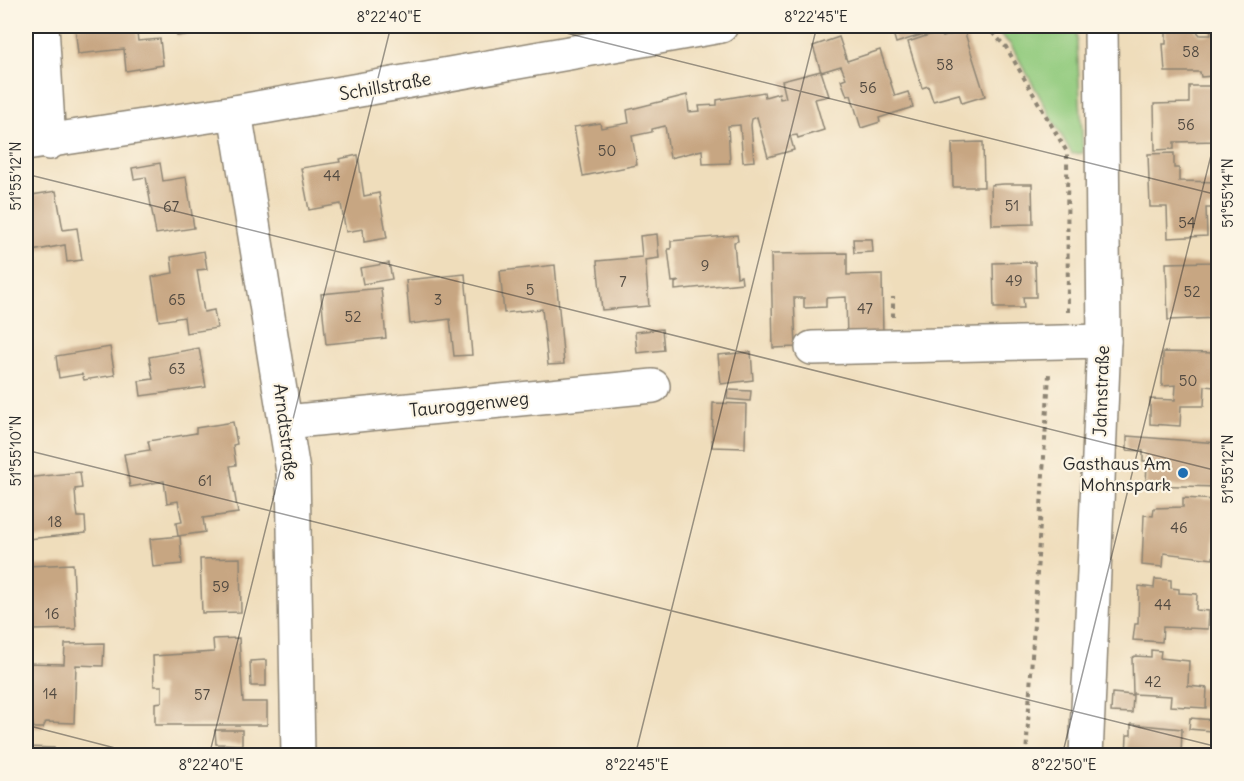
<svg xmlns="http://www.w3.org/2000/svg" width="1244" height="781" font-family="Delius,sans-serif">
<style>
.green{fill:#91ca7d;stroke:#5e7a54;stroke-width:1.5}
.building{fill:#c7a682}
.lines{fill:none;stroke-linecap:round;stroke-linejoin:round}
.minor-casing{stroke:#8d8473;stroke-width:36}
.path{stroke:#8d8473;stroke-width:4;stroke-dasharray:4.5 4.5;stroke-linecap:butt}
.minor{stroke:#fff;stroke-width:33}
.ticks{fill:none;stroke:#2b2b2b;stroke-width:1.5;stroke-opacity:0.45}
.poi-dot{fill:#1f6fb2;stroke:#fcf5e5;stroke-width:2}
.labels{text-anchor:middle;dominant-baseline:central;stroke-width:4.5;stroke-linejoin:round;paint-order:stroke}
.number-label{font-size:15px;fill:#524a41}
.street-label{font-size:18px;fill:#2b2b2b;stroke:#fcf5e5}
.poi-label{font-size:18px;fill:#2b2b2b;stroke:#fcf5e5;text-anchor:end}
.neatline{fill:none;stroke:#2b2b2b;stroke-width:2}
.ticks-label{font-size:15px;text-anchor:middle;fill:#2b2b2b}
</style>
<rect width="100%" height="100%" fill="#fcf5e5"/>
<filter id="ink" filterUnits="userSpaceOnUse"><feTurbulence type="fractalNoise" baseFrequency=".0167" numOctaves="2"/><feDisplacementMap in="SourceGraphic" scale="12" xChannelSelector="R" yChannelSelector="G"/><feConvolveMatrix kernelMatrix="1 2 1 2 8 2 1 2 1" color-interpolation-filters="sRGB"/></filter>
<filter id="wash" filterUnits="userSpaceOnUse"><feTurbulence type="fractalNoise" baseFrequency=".008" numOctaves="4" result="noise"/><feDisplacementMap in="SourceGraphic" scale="24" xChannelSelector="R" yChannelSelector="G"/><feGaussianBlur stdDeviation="1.35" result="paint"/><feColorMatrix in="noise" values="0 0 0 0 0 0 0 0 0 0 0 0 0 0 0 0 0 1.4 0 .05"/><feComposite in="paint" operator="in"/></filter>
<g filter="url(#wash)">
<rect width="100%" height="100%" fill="#efddbb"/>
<!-- green -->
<path class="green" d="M 992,26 L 1076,26 L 1083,153 L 1072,154 L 1011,45 Z"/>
<g id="blocks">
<!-- building -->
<g class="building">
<path d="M 75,26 L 136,26 L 138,41 L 160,39 L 163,65 L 126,71 L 124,49 L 78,54 Z"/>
<path d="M 175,26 L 231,26 L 231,28 L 177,36 Z"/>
<path d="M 891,26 L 928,26 L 930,32 L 896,43 Z"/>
<path d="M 1194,28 L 1200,35 L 1211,35 L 1211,28 L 1218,28 L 1218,72 L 1213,72 L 1213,76 L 1201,77 L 1200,72 L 1165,72 L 1163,44 L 1166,44 L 1166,29 Z"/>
<path d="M 964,30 L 985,96 L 962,103 L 959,94 L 933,101 L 928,86 L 922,88 L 908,42 L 941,31 L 943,37 Z"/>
<path d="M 839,37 L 847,61 L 880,50 L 895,96 L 908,92 L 913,107 L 879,118 L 880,122 L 861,128 L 851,95 L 847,96 L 841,80 L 846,78 L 841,66 L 821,72 L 813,46 Z"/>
<path d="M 821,71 L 829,96 L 815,99 L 824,130 L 798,138 L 797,135 L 790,136 L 794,150 L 768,157 L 757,117 L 752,119 L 751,125 L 754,161 L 743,162 L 740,125 L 728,126 L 730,163 L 703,164 L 702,150 L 670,158 L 665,126 L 652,129 L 652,132 L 632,136 L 637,165 L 583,176 L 574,127 L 600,123 L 601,128 L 629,123 L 627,110 L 687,95 L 689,112 L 700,111 L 699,106 L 717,105 L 717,100 L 764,92 L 765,97 L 779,93 L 780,99 L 786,98 L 782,81 Z"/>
<path d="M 1189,86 L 1218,86 L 1217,141 L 1174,142 L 1174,149 L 1155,150 L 1154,104 L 1189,103 Z"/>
<path d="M 983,142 L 984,187 L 953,187 L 952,143 Z"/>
<path d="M 1174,153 L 1174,168 L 1179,168 L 1179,181 L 1218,182 L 1218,208 L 1206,208 L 1207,236 L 1168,238 L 1167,207 L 1150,207 L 1148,154 Z"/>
<path d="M 358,155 L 364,196 L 379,193 L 387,238 L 364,242 L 363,229 L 346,232 L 341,204 L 309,210 L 301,168 L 340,162 L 339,159 Z"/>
<path d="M 160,163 L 163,181 L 186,177 L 194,228 L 156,234 L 146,177 L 134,179 L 132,168 Z"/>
<path d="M 1004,184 L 1032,184 L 1033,224 L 992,225 L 991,185 Z"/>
<path d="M 56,191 L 63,230 L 77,228 L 82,260 L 67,262 L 65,245 L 26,252 L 26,196 Z"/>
<path d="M 657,234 L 659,258 L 645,260 L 649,306 L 602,310 L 597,261 L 642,257 L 640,236 Z"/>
<path d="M 737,235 L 738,241 L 734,242 L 737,277 L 741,276 L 742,283 L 675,290 L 675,283 L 679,281 L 672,282 L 668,249 L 671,249 L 671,241 Z"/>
<path d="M 853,239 L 872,239 L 873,252 L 854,253 Z"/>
<path d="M 1212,249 L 1218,249 L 1218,318 L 1168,320 L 1166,263 L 1212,262 Z"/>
<path d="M 204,251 L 207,269 L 197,270 L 204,312 L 214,310 L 217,328 L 186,333 L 184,317 L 159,321 L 152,277 L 173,273 L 171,257 Z"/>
<path d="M 847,253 L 847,275 L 882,274 L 883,338 L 847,339 L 846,297 L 826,298 L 826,307 L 804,308 L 804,298 L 794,298 L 796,347 L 773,348 L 771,254 Z"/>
<path d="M 1035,262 L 1036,297 L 1023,297 L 1024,308 L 994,308 L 993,263 Z"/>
<path d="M 389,263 L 392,279 L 363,284 L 360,268 Z"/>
<path d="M 555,265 L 564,364 L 548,365 L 542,309 L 504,313 L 500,271 Z"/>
<path d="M 465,274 L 472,355 L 454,356 L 450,319 L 410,324 L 406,280 Z"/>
<path d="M 381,288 L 386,338 L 326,344 L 321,294 Z"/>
<path d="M 662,329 L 664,350 L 637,353 L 635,332 Z"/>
<path d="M 110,347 L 115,375 L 84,380 L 82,374 L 59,378 L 56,356 Z"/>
<path d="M 199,348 L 206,387 L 141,396 L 139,381 L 153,379 L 149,357 Z"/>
<path d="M 751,352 L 753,380 L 721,384 L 718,355 Z"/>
<path d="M 1163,352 L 1218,353 L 1218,375 L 1215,375 L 1214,387 L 1205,386 L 1204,406 L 1181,406 L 1180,426 L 1150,424 L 1150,399 L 1175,400 L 1176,385 L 1162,386 Z"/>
<path d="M 728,390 L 751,391 L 750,401 L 727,399 Z"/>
<path d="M 713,403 L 746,404 L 745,448 L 712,447 Z"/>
<path d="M 233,422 L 237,444 L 233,445 L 236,465 L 230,466 L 238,513 L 203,518 L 205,532 L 178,536 L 176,523 L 182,522 L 178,501 L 167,503 L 164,481 L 130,487 L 124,454 L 150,450 L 148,441 L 196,433 L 196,428 Z"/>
<path d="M 1127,436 L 1218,443 L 1218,487 L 1146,485 L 1147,461 L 1143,461 L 1143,451 L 1127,450 Z"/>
<path d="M 80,472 L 82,488 L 75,489 L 76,504 L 78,517 L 85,517 L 86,533 L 28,539 L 26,478 Z"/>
<path d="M 1183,498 L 1217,500 L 1213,559 L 1164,553 L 1163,567 L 1142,565 L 1144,515 L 1153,516 L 1154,508 L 1183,507 Z"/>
<path d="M 180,536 L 182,564 L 153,567 L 150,539 Z"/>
<path d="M 240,558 L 241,612 L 202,613 L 200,559 Z"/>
<path d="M 73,564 L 76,629 L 31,630 L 31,627 L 26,627 L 26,566 Z"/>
<path d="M 1155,579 L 1171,580 L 1171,588 L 1179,589 L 1179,593 L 1197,594 L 1196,610 L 1209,611 L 1208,629 L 1163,627 L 1162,642 L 1133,640 L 1135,624 L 1138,624 L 1139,586 L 1154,588 Z"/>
<path d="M 239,638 L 243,702 L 267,702 L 267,725 L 155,725 L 155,703 L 162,702 L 162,686 L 154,686 L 153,656 L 214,652 L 213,639 Z"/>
<path d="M 104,643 L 103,666 L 76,665 L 74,723 L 46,722 L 43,728 L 34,728 L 32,721 L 26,721 L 26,663 L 64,664 L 65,644 Z"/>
<path d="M 1151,650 L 1161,651 L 1160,658 L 1189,661 L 1188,686 L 1207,688 L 1206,708 L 1170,706 L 1171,696 L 1133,694 L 1132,658 L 1135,656 L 1151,657 Z"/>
<path d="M 266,660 L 266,686 L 251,686 L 250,661 Z"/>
<path d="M 1112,693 L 1133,695 L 1132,713 L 1111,712 Z"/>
<path d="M 1190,718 L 1213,720 L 1212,731 L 1189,729 Z"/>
<path d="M 1131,724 L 1182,729 L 1181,756 L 1126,756 L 1127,735 L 1131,735 Z"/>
<path d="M 215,730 L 242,730 L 242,745 L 216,744 Z"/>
<path d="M 26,747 L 54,748 L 54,756 L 26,756 Z"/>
</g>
</g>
</g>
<g filter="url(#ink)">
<use href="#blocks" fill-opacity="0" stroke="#8d8473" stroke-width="1.5"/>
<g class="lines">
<!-- minor casing -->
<g class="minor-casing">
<g id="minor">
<path d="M 42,26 L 49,143"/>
<path d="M 235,112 L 293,471 L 298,756"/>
<path d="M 26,144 L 235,112 L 721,26"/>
<path d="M 812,348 L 1104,341"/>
<path d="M 286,422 L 653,386"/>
<path d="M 1086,756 L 1104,341 L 1101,26"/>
</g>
</g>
<!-- path -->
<g class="path">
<path d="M 986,26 L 1006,47 L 1067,152 L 1068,312"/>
<path d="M 893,317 L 893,297"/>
<path d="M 1026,756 L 1049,374"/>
</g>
<!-- minor -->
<use href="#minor" class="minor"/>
</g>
</g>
<!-- ticks -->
<path class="ticks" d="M 538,26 L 1218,195M 26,174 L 1218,471M 26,450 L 1218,747M 26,725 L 146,756M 209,756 L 391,26M 635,756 L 817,26M 1062,756 L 1218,127"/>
<!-- markers -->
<circle class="poi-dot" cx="1183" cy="473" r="6"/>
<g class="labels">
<!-- number labels -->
<g class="number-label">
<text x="1191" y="51">58</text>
<text x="945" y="64">58</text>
<text x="868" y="87">56</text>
<text x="1186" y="124">56</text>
<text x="607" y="150">50</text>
<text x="332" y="175">44</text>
<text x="1012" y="205">51</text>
<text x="171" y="206">67</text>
<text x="1187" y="222">54</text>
<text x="705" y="265">9</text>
<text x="1014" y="280">49</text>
<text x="623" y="281">7</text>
<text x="530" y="289">5</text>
<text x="1192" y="291">52</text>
<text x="177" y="299">65</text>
<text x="438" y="299">3</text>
<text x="865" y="308">47</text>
<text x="353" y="316">52</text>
<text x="177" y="368">63</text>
<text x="1188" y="380">50</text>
<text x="205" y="480">61</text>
<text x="55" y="521">18</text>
<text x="1179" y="527">46</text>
<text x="221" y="586">59</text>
<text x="1163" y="604">44</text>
<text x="52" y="613">16</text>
<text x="1153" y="681">42</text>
<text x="50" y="693">14</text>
<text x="202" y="694">57</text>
</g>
<!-- street labels -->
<g class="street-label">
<text transform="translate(385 86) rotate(-10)">Schillstraße</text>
<text transform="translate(1101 391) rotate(-88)">Jahnstraße</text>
<text transform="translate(469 404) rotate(-6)">Tauroggenweg</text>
<text transform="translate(286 432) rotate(83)">Arndtstraße</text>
</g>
<!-- poi labels -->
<g class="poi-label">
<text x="1171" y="463">Gasthaus Am<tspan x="1171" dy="21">Mohnspark</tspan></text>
</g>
</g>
<!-- margin -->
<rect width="1244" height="781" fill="none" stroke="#fcf5e5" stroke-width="66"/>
<rect x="33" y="33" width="1178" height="715" class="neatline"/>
<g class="ticks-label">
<text x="389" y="22">8°22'40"E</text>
<text x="816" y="22">8°22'45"E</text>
<text transform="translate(16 176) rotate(-90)" y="5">51°55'12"N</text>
<text transform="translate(1228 193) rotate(-90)" y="5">51°55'14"N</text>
<text transform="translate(16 451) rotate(-90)" y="5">51°55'10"N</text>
<text transform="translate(1228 469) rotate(-90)" y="5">51°55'12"N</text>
<text x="211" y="770">8°22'40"E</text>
<text x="637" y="770">8°22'45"E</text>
<text x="1064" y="770">8°22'50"E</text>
</g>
</svg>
